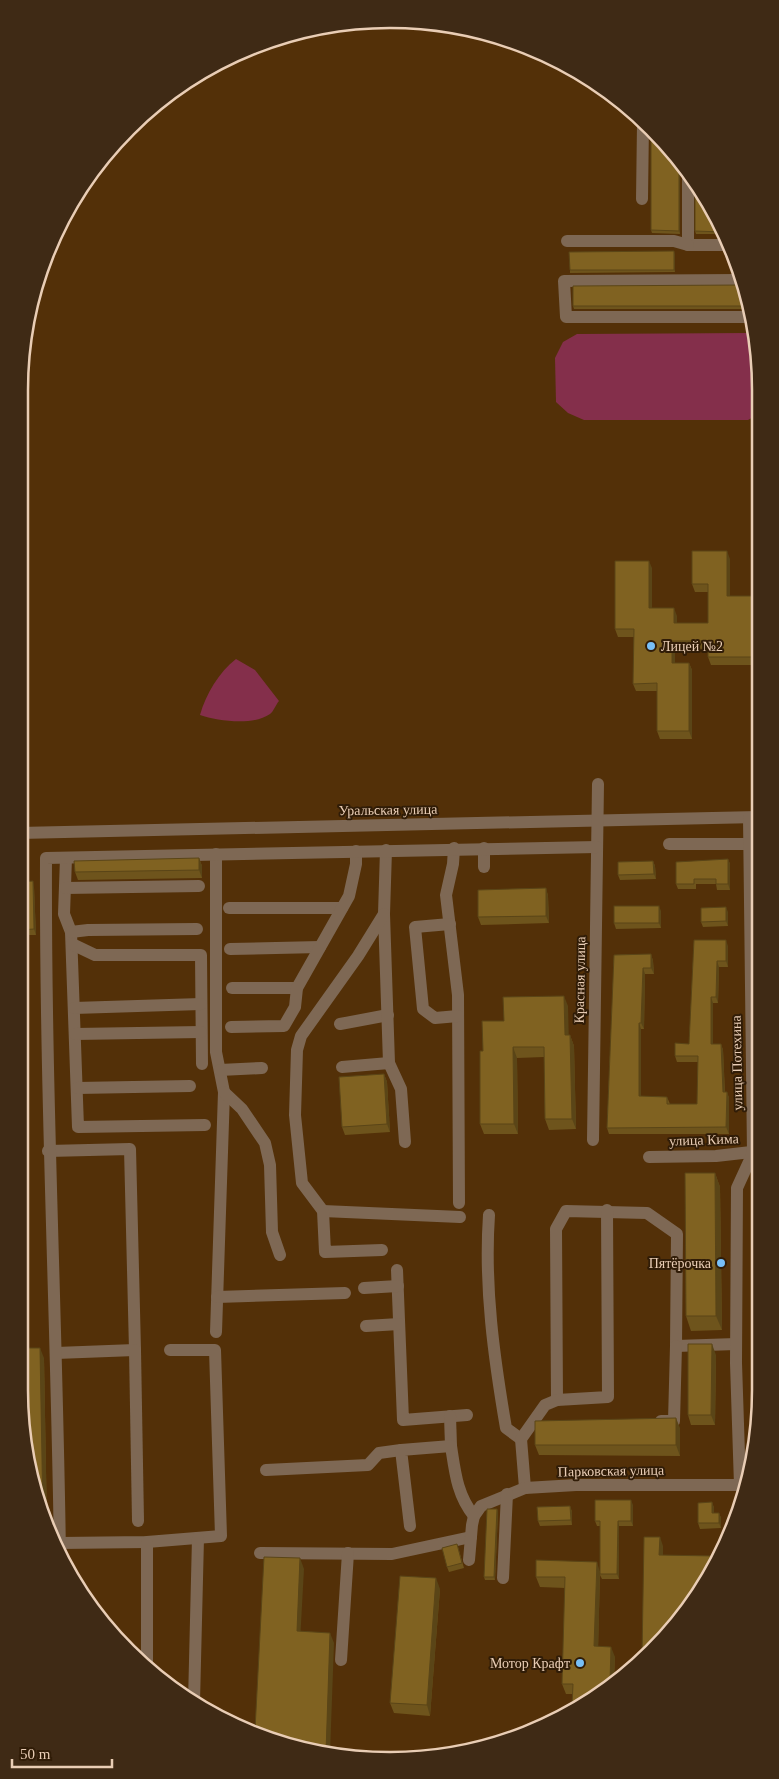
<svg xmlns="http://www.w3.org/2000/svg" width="779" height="1779" font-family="Georgia,serif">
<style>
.green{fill:#842f4b}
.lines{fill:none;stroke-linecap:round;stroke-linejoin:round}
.minor{stroke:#7e6854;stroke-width:12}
.wall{fill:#6e541c}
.shaded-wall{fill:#5a4517}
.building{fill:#806221;stroke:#5a4517}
.poi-dot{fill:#78bff7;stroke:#301c07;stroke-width:2}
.labels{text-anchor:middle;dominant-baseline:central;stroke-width:4;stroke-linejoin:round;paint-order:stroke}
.poi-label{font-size:14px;fill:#e9cdb5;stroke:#301c07;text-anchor:end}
.street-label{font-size:14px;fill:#e9cdb5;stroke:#301c07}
.rim{fill:none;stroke:#e9cdb5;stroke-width:2.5}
</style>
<rect width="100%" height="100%" fill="#533008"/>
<!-- green -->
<g class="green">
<path d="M 749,333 L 757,341 L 757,415 L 748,420 L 584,420 L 568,413 L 556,402 L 555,358 L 563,342 L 577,334 Z"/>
<path d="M 236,659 L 255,670 L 279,701 C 276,704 274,711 270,714 C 253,726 218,721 200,715 C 206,694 219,672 236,659 Z"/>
</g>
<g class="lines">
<!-- minor -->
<g class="minor">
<path d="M 688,171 L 688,245 L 730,245"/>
<path d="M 642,199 L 643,124"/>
<path d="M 567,241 L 674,241 L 688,245"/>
<path d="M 741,280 L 564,281 L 566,317 L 751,317"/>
<path d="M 19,833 L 758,817"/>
<path d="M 669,844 L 750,844"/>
<path d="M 454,848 L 453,864 L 446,895 L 458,995 L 459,1203"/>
<path d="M 216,854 L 216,1052 L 224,1092 L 216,1332"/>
<path d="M 66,858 L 64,914 L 71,932 L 78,1127 L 205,1125"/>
<path d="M 484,867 L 484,848"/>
<path d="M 65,888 L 199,886"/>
<path d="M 229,908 L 342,908"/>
<path d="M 450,924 L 415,927 L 423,1009 L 435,1018 L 458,1016"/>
<path d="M 71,932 L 88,930 L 197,929"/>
<path d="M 72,944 L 95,955 L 201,955 L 202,1064"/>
<path d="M 230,949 L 320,947"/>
<path d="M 232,988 L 297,988"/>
<path d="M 74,1008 L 201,1004"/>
<path d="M 340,1024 L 388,1015"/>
<path d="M 231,1027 L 284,1026 L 295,1007 L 297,988 L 349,896 L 356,864 L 356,851"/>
<path d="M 75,1034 L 201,1032"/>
<path d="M 389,1063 L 401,1089 L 405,1142"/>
<path d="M 342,1067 L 389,1063 L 384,914 L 386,850"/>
<path d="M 220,1070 L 262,1068"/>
<path d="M 77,1088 L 190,1086"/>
<path d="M 224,1092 L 242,1109 L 265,1143 L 270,1165 L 272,1232 L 280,1255"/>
<path d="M 593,1140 L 598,784"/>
<path d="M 48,1151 L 130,1149 L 135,1350 L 56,1353"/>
<path d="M 649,1157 L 716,1156 L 760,1151"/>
<path d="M 323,1211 L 460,1217"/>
<path d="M 489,1215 C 484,1286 494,1358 506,1428 L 521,1439"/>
<path d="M 382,1250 L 325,1252 L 323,1211 L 302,1183 L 295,1115 L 297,1050 L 301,1036 L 358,956 L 384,914"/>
<path d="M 397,1270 L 403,1420 L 467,1415"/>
<path d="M 364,1288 L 398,1286"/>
<path d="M 217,1297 L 345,1293"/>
<path d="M 366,1326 L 399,1324"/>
<path d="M 135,1350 L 138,1521"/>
<path d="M 557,1400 L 556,1229 L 566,1211 L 647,1213 L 677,1234 L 676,1346 L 736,1344"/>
<path d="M 450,1416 L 451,1446"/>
<path d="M 661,1421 L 674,1421 L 676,1346"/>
<path d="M 266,1470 L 368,1465 L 379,1453 L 401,1450"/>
<path d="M 740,1485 L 736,1363 L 737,1188 L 753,1153 L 749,818"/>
<path d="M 525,1488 L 521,1439 L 545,1405 L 557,1400 L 608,1397 L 607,1210"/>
<path d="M 410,1526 L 401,1450 L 451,1446 C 455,1472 457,1495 474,1516"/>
<path d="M 60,1543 L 147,1542 L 221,1536 L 215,1350 L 170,1350"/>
<path d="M 260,1553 L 392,1554 L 471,1537"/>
<path d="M 60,1557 C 57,1324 45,1091 46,858 L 597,847"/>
<path d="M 469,1560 L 472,1525 L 474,1516 L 481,1506 L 525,1488 L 576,1485 L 744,1485"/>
<path d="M 503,1578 L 507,1494"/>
<path d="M 341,1660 L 348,1553"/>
<path d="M 147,1664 L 147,1542"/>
<path d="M 194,1702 L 198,1538"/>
</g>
</g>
<!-- wall -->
<g class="wall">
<path d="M 651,132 L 684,164 L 680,171 L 680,234 L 652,233 L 651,230 Z"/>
<path d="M 695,184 L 724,234 L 696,234 L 695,231 Z"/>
<path d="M 675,254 L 675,272 L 570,273 L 570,270 Z"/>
<path d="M 742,285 L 748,309 L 574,309 L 573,306 Z"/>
<path d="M 730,559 L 730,596 L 758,599 L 758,665 L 711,665 L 708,657 L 708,649 L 675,648 L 675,663 L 689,663 L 692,670 L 692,739 L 660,739 L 657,731 L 657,691 L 636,691 L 633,684 L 634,637 L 618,637 L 615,629 L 652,568 L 652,608 L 677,616 L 677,623 L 708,623 L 708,592 L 695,592 L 692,584 Z"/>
<path d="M 199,858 L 202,866 L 202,878 L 78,880 L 75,872 Z"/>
<path d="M 728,859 L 730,864 L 730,890 L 717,890 L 716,884 L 696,884 L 696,889 L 678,889 L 676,884 Z"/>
<path d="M 653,861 L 655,866 L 656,879 L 620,880 L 618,875 Z"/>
<path d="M 19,882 L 34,887 L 36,935 L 19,935 Z"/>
<path d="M 546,888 L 548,896 L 549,923 L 481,925 L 478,917 Z"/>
<path d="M 661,911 L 661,928 L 616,929 L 614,923 Z"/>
<path d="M 728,912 L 728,926 L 703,927 L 701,922 Z"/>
<path d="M 694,940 L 728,946 L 728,967 L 719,967 L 718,1003 L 713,1003 L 713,1044 L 721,1044 L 723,1050 L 725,1092 L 727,1092 L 729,1098 L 729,1134 L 609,1134 L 607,1128 L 614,955 L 651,954 L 653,961 L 654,974 L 645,974 L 644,1029 L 641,1029 L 641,1096 L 667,1097 L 670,1104 L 697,1104 L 698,1062 L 677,1062 L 675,1056 L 689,1044 Z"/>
<path d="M 568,1006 L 568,1035 L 570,1035 L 574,1046 L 576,1129 L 549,1130 L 545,1119 L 544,1057 L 517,1058 L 518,1134 L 484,1134 L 480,1124 L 483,1051 Z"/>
<path d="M 384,1074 L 387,1082 L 390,1132 L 345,1135 L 342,1127 Z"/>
<path d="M 715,1173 L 720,1187 L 722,1330 L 691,1331 L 686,1316 Z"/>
<path d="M 716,1355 L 715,1425 L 691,1425 L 688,1415 Z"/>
<path d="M 44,1358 L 47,1525 L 46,1525 L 39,1509 Z"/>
<path d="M 680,1428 L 680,1456 L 539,1455 L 535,1445 Z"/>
<path d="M 712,1502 L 714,1508 L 714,1513 L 719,1513 L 721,1518 L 721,1528 L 700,1529 L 698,1523 Z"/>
<path d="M 633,1505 L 633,1526 L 619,1526 L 619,1579 L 602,1579 L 600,1575 L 598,1647 L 615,1657 L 614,1678 L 573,1711 L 572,1707 L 572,1694 L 566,1694 L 562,1684 L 565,1588 L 540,1587 L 536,1577 L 600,1571 L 600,1526 L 597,1526 L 595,1521 Z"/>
<path d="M 570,1506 L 572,1512 L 572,1525 L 540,1526 L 538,1521 Z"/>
<path d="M 497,1509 L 498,1512 L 495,1580 L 485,1580 L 484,1577 Z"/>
<path d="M 457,1544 L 464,1568 L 449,1572 L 447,1567 Z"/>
<path d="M 440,1589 L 430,1716 L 394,1713 L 390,1703 Z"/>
</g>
<!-- shaded-wall -->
<g class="shaded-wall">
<path d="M 682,162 L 684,164 L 680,171 L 680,234 L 679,231 L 679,168 Z"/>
<path d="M 674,251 L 675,254 L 675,272 L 674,270 Z"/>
<path d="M 727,551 L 730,559 L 730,604 L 727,596 Z"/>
<path d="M 649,561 L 652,568 L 652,616 L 649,608 Z"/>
<path d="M 757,596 L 758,599 L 758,662 L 756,657 Z"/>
<path d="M 674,608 L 677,616 L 677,631 L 674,623 Z"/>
<path d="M 672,641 L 675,648 L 675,671 L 672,663 Z"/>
<path d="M 689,663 L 692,670 L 692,739 L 689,731 Z"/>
<path d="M 199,858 L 202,866 L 202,878 L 199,870 Z"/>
<path d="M 728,859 L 730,864 L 730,890 L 728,884 Z"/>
<path d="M 653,861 L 655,866 L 656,879 L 654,874 Z"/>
<path d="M 33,881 L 34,887 L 36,935 L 34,929 Z"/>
<path d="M 546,888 L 548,896 L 549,923 L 546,916 Z"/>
<path d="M 659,906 L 661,911 L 661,928 L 659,923 Z"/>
<path d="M 726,907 L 728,912 L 728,926 L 726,921 Z"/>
<path d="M 726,940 L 728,946 L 728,967 L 726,961 Z"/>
<path d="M 651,954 L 653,961 L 654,974 L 651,968 Z"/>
<path d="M 717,961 L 719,967 L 718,1003 L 716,997 Z"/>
<path d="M 643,968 L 645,974 L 644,1029 L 641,1023 Z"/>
<path d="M 564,996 L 568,1006 L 569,1046 L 565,1035 Z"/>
<path d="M 711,997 L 713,1003 L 713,1050 L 711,1044 Z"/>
<path d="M 639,1023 L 641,1029 L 641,1103 L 639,1096 Z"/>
<path d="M 570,1035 L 574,1046 L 576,1129 L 572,1119 Z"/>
<path d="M 721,1044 L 723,1050 L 725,1098 L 723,1092 Z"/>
<path d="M 513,1047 L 517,1058 L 518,1134 L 514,1124 Z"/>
<path d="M 384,1074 L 387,1082 L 390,1132 L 387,1124 Z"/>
<path d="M 727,1092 L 729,1098 L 729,1134 L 726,1127 Z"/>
<path d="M 715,1173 L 720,1187 L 722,1330 L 716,1316 Z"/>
<path d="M 712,1344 L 716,1355 L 715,1425 L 711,1415 Z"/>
<path d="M 40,1348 L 44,1358 L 47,1525 L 43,1515 Z"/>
<path d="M 676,1418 L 680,1428 L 680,1456 L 676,1445 Z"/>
<path d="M 631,1500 L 633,1505 L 633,1526 L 631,1521 Z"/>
<path d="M 712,1502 L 714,1508 L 714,1518 L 712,1513 Z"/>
<path d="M 570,1506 L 572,1512 L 572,1525 L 571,1520 Z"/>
<path d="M 497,1509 L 498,1512 L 495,1580 L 494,1577 Z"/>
<path d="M 719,1513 L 721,1518 L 721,1528 L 719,1523 Z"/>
<path d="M 618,1521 L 619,1526 L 619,1579 L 617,1574 Z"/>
<path d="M 660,1537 L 663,1546 L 663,1565 L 659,1555 Z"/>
<path d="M 713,1556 L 716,1563 L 713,1569 Z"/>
<path d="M 300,1558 L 304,1569 L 300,1642 L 297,1631 Z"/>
<path d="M 597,1562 L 600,1572 L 598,1657 L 594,1646 Z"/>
<path d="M 436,1578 L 440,1589 L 430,1716 L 427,1705 Z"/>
<path d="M 330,1633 L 334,1643 L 330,1754 L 326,1753 Z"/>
<path d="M 611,1647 L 615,1657 L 614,1678 L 610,1682 Z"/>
</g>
<!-- building -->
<g class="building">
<path d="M 651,132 L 682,162 L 679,168 L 679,231 L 651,230 Z"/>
<path d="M 695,184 L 723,232 L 695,231 Z"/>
<path d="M 674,251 L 674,270 L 570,270 L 569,252 Z"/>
<path d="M 742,285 L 748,306 L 573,306 L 573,286 Z"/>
<path d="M 692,551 L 727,551 L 727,596 L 757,596 L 756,657 L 708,657 L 708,641 L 672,641 L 672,663 L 689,663 L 689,731 L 657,731 L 657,683 L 633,684 L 634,629 L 615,629 L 615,561 L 649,561 L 649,608 L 674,608 L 674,623 L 708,623 L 708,584 L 692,584 Z"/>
<path d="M 199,858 L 199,870 L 75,872 L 74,861 Z"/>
<path d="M 728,859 L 728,884 L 716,884 L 716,879 L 694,879 L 694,884 L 676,884 L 676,862 Z"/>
<path d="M 653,861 L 654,874 L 618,875 L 618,862 Z"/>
<path d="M 33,881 L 34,929 L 19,930 L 19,882 Z"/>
<path d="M 546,888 L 546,916 L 478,917 L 478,890 Z"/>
<rect x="614" y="906" width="45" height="17"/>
<path d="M 726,907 L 726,921 L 701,922 L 701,908 Z"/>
<path d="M 694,940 L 726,940 L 726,961 L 717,961 L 716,997 L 711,997 L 711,1044 L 721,1044 L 723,1092 L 727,1092 L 726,1127 L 607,1128 L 614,955 L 651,954 L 651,968 L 643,968 L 641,1023 L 639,1023 L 639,1096 L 667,1097 L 667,1104 L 697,1104 L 698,1056 L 675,1056 L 675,1043 L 689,1044 Z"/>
<path d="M 564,996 L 565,1035 L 570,1035 L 572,1119 L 545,1119 L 544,1047 L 513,1047 L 514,1124 L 480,1124 L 480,1051 L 483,1051 L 482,1021 L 504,1021 L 503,997 Z"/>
<path d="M 384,1074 L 387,1124 L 342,1127 L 339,1077 Z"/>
<path d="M 756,1172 L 760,1172 L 760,1242 L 758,1242 Z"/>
<path d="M 685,1173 L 715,1173 L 716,1316 L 686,1316 Z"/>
<path d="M 688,1344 L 712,1344 L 711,1415 L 688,1415 Z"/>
<path d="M 25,1348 L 40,1348 L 43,1515 L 41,1515 L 39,1509 L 27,1437 Z"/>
<path d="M 676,1418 L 676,1445 L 535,1445 L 535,1421 Z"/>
<path d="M 595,1500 L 631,1500 L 631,1521 L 618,1521 L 617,1574 L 600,1574 L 600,1521 L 595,1521 Z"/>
<path d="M 712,1502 L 712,1513 L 719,1513 L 719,1523 L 698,1523 L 698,1503 Z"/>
<path d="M 570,1506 L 571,1520 L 538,1521 L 537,1507 Z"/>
<path d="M 487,1509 L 497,1509 L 494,1577 L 484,1577 Z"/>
<path d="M 644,1537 L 660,1537 L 659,1555 L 713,1556 L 713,1569 L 711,1575 L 668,1634 L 642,1656 Z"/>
<path d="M 457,1544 L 462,1563 L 447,1567 L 442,1548 Z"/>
<path d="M 264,1557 L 300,1558 L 297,1631 L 330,1633 L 326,1753 L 317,1753 L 255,1730 Z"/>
<path d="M 536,1560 L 597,1562 L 594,1646 L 611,1647 L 610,1682 L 578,1708 L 572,1707 L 573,1684 L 562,1684 L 565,1577 L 536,1577 Z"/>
<path d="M 400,1576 L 436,1578 L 427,1705 L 390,1703 Z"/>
</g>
<!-- markers -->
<g class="poi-dot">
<circle cx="651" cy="646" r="5"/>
<circle cx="721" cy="1263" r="5"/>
<circle cx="580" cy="1663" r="5"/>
</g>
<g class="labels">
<!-- poi labels -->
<g class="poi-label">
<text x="661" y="646" text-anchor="start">Лицей №2</text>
<text x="711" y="1263">Пятёрочка</text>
<text x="570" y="1663">Мотор Крафт</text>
</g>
<!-- street labels -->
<g class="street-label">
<text transform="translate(388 810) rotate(-1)">Уральская улица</text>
<text transform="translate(580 980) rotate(-89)">Красная улица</text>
<text transform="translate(737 1063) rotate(-91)">улица Потехина</text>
<text transform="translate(704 1140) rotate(-2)">улица Кима</text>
<text transform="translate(611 1471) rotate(-1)">Парковская улица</text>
</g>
</g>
<!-- crop -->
<path d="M0 0H779V1779H0ZM390 28H390A362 362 0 0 1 752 390V1390A362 362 0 0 1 390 1752H390A362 362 0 0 1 28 1390V390A362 362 0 0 1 390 28Z" fill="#3f2a15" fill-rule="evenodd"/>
<path class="rim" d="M390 28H390A362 362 0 0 1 752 390V1390A362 362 0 0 1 390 1752H390A362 362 0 0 1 28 1390V390A362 362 0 0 1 390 28Z"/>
<!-- scale -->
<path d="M12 1759v8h100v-8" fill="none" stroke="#e9cdb5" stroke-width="2.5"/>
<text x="20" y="1759" font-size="15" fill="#e9cdb5" stroke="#301c07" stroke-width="4" paint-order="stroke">50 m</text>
</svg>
